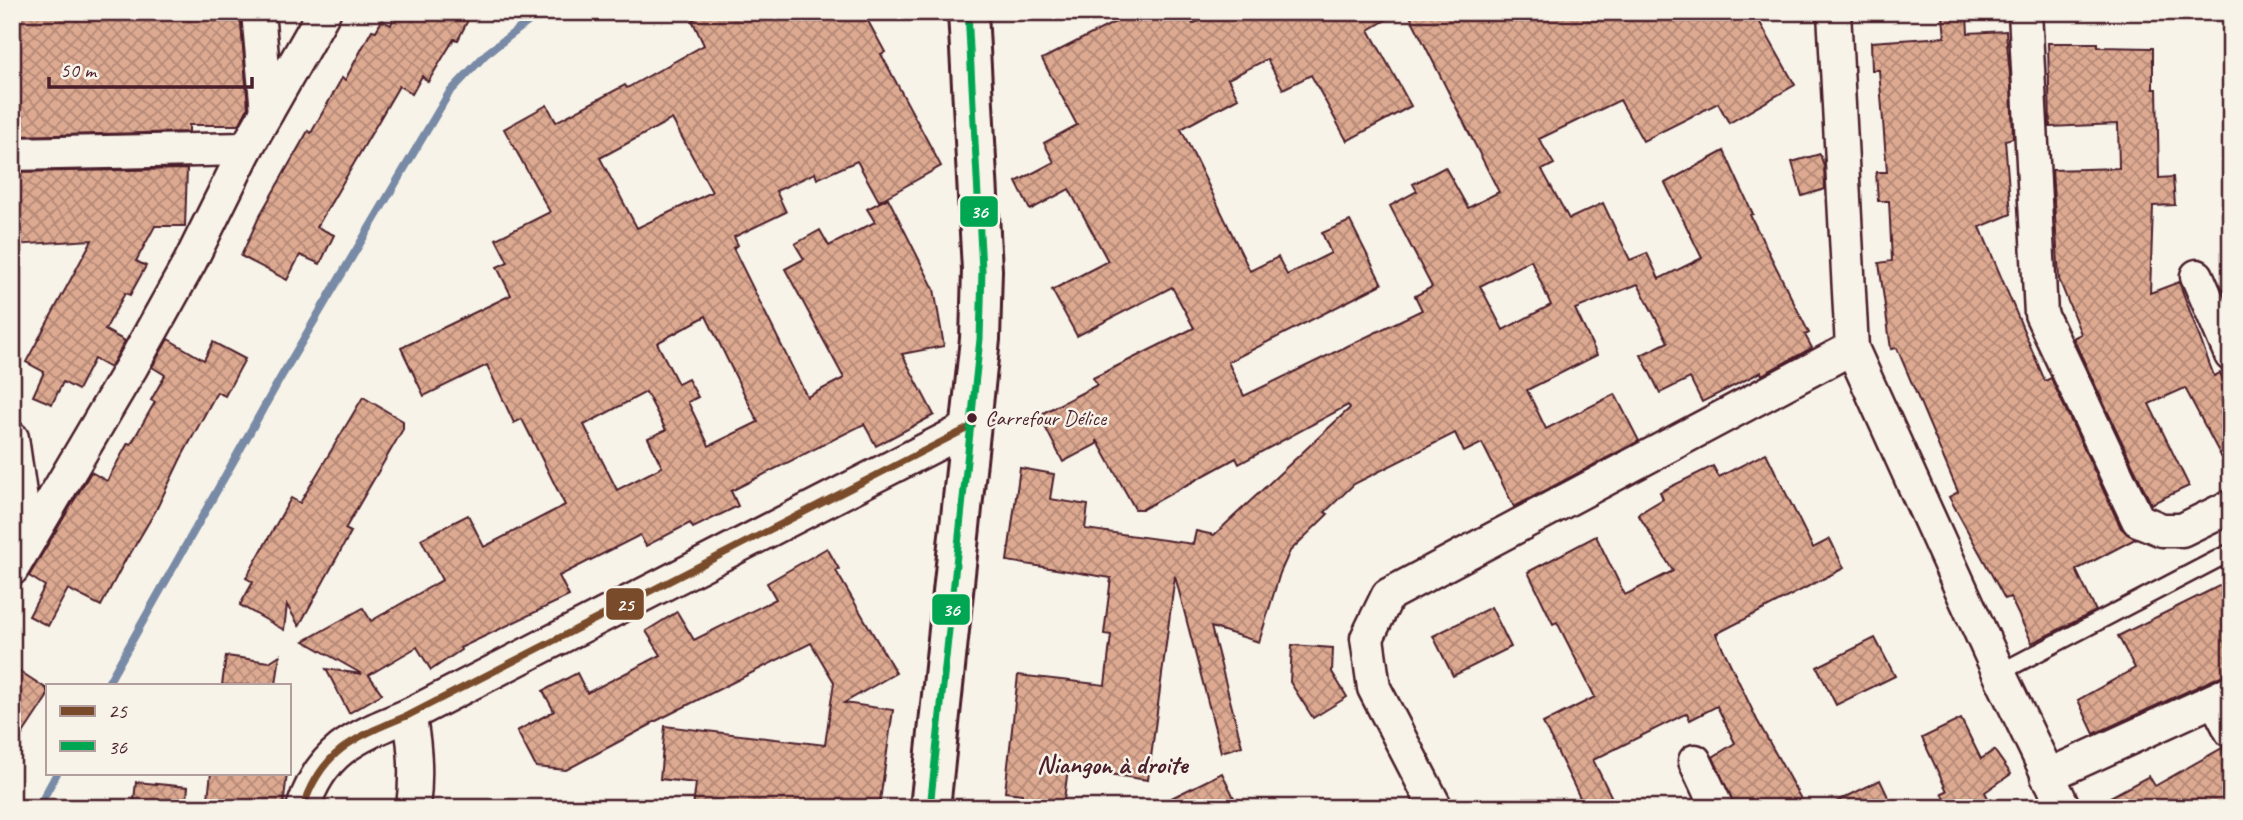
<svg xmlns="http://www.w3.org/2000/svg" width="2243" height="820" font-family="Caveat,sans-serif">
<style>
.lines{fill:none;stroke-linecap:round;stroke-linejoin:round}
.stream{stroke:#788aa5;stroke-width:8}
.building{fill:url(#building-cross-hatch);stroke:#4a1f2b;stroke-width:2;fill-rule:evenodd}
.service-casing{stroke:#4a1f2b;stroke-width:21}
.minor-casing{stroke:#4a1f2b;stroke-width:37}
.tertiary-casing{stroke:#4a1f2b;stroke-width:44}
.service{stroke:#f7f3e8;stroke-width:16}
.minor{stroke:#f7f3e8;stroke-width:32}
.tertiary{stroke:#f7f3e8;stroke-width:38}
.bus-1-casing{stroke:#f7f3e8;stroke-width:12}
.bus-2-casing{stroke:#f7f3e8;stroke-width:12}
.bus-1{stroke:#7a4b2a;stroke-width:7}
.bus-2{stroke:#00a651;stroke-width:7}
.bus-dot{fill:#4a1f2b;stroke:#f7f3e8;stroke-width:2.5}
.labels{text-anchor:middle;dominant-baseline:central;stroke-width:5;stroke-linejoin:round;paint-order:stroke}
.bus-label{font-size:22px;fill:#4a1f2b;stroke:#f7f3e8;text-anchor:start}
.neighbourhood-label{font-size:26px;font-weight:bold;fill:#4a1f2b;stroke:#f7f3e8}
.line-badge{stroke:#f7f3e8;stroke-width:2.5}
.badge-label{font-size:19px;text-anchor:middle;font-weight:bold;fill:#fff}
</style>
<defs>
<pattern id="building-cross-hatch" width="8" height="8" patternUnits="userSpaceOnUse" patternTransform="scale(1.75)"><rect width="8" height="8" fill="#dda991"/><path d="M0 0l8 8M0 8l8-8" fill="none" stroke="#b58977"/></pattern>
</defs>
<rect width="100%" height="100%" fill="#f7f3e8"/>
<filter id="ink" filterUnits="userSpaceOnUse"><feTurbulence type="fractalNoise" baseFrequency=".0143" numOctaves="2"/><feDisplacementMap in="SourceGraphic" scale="14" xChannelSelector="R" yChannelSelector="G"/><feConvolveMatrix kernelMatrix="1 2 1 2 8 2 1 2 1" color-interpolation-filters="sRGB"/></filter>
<g filter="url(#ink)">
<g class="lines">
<!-- stream -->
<g class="stream">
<path d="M 107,685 L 281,377 L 449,93 L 486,54 L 541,12"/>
<path d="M 38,808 L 57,773"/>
</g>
</g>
<!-- building -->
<g class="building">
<path d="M 13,12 L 240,12 L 248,108 L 239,125 L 189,125 L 189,132 L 12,136 L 12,109 L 20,109 Z"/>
<path d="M 395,12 L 440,12 L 468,20 L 458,40 L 454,39 L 428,82 L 422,76 L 412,94 L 399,86 L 317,227 L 334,235 L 320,264 L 300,255 L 287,280 L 241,256 L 260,215 L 308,131 L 311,133 L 342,78 L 345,80 L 372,30 L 376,31 L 382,20 L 391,25 Z"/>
<path d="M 708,12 L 863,12 L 885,52 L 881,54 L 941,166 L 879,201 L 857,161 L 817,179 L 815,173 L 776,191 L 786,212 L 734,237 L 738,245 L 733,248 L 807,397 L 844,378 L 785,269 L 804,259 L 795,244 L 820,230 L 829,246 L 875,222 L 867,209 L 888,198 L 934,289 L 944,346 L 902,354 L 934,415 L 876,446 L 864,424 L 731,491 L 738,506 L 693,528 L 690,523 L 646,546 L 640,535 L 559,576 L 569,596 L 460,648 L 461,650 L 431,670 L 417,647 L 369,675 L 382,694 L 349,713 L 326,669 L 362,674 L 304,641 L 363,608 L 371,621 L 442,580 L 421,539 L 468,515 L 484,547 L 565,505 L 522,419 L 514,423 L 487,365 L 424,396 L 401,348 L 511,295 L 497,267 L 508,262 L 496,239 L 550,212 L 504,129 L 547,105 L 556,122 L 625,85 L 627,88 L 704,45 L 692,20 ZM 672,119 L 712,192 L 637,228 L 600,158 ZM 706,316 L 758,422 L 709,446 L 688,402 L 698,397 L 688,379 L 678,384 L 657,343 ZM 646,392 L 666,430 L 648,438 L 662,467 L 617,490 L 584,425 Z"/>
<path d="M 1135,12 L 1187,12 L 1193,24 L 1215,12 L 1399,12 L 1369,30 L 1411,106 L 1347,141 L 1311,75 L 1283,89 L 1267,59 L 1228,79 L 1238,98 L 1181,129 L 1250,271 L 1278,257 L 1287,275 L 1331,253 L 1322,233 L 1350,221 L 1382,284 L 1228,362 L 1244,396 L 1422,310 L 1415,296 L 1432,287 L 1390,206 L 1417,191 L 1413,184 L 1445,167 L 1468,208 L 1499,192 L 1408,12 L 1754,12 L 1795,85 L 1729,123 L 1718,103 L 1643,141 L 1620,100 L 1539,139 L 1554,164 L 1542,170 L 1569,219 L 1603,203 L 1630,260 L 1647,253 L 1659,279 L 1702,258 L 1665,183 L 1724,151 L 1753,214 L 1750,215 L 1809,333 L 1805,335 L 1812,348 L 1762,375 L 1761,372 L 1702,402 L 1690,378 L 1660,393 L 1641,355 L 1668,342 L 1638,284 L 1575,309 L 1597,355 L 1527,390 L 1546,429 L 1615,394 L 1639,441 L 1514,507 L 1482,443 L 1464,452 L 1455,433 L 1354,484 L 1325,512 L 1328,514 L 1290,551 L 1280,573 L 1259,642 L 1211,627 L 1242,746 L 1221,752 L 1175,576 L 1148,780 L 1068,768 L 1063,808 L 1021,808 L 1022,794 L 1005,792 L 1018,675 L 1105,685 L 1111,635 L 1104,634 L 1111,578 L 1007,561 L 1020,468 L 1054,474 L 1050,499 L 1088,505 L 1085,529 L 1193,544 L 1196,531 L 1214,535 L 1350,408 L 1348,405 L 1239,464 L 1236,458 L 1143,509 L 1135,509 L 1097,440 L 1097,444 L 1063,462 L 1039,415 L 1097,385 L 1093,378 L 1194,328 L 1172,287 L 1077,336 L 1052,290 L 1108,261 L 1069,189 L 1030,210 L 1016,182 L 1054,162 L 1044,143 L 1077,125 L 1042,59 ZM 1531,260 L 1551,305 L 1503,330 L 1480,286 Z"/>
<path d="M 1967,16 L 1968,33 L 2006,31 L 2011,87 L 2013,138 L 2005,140 L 2011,214 L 1980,227 L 2045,381 L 2051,378 L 2121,528 L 2135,539 L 2076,570 L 2096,611 L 2032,643 L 2010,597 L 2005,599 L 1949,497 L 1958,492 L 1897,348 L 1891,349 L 1879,263 L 1892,261 L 1889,201 L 1878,201 L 1876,172 L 1887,172 L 1879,70 L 1872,70 L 1871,42 L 1945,37 L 1943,17 Z"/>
<path d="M 2048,43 L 2098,43 L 2098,47 L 2153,48 L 2153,89 L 2157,89 L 2159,178 L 2173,177 L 2175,205 L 2153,206 L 2150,293 L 2179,282 L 2214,376 L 2220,373 L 2231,394 L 2231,475 L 2185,388 L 2149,404 L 2189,486 L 2151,504 L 2073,338 L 2081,334 L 2059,279 L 2052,170 L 2119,168 L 2118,124 L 2050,127 Z"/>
<path d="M 1820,154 L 1824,166 L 1825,189 L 1802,196 L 1792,162 Z"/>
<path d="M 187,169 L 185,226 L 155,226 L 136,261 L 146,266 L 130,295 L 125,293 L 105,330 L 125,341 L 110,368 L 94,359 L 78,390 L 63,382 L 52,404 L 33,396 L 44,372 L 26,362 L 92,240 L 12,245 L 12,172 Z"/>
<path d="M 168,339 L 204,360 L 213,342 L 245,359 L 225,396 L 217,392 L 181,458 L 156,510 L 129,556 L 128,555 L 101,606 L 68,589 L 48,626 L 29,616 L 45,586 L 29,576 L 91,472 L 107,481 L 128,443 L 131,444 L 155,402 L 151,400 L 165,375 L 152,367 Z"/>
<path d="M 363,397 L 403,421 L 403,429 L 345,529 L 351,532 L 299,626 L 287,605 L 284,630 L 240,605 L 253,582 L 246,578 L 291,498 L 300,503 Z"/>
<path d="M 1766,453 L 1813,548 L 1830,539 L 1844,568 L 1716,634 L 1757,720 L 1806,808 L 1735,808 L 1713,757 L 1735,743 L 1717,706 L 1690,720 L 1687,713 L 1593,760 L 1617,808 L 1585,808 L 1543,723 L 1595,697 L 1557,622 L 1553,624 L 1528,572 L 1596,536 L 1625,595 L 1673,571 L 1638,514 L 1663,499 L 1660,492 L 1713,466 L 1719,477 Z"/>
<path d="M 827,548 L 839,569 L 836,571 L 896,673 L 844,703 L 893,710 L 879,808 L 693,808 L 696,783 L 660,779 L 665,726 L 825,745 L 834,682 L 811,643 L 650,724 L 652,724 L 566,770 L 536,767 L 517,731 L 554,711 L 543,691 L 577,673 L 587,693 L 661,655 L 646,631 L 677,612 L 694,640 L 776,599 L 767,583 Z"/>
<path d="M 2231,580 L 2231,674 L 2223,675 L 2094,734 L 2078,700 L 2135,668 L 2118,636 Z"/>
<path d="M 1491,607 L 1511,647 L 1453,676 L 1433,636 Z"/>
<path d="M 1875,638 L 1895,676 L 1836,705 L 1817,667 Z"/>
<path d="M 1292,645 L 1333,648 L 1332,672 L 1347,697 L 1313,718 L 1290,682 Z"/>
<path d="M 280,655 L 276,685 L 222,685 L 226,656 L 269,662 Z"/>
<path d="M 12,666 L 47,689 L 47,697 L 12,750 Z"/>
<path d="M 1961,719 L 1981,759 L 1994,750 L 2011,774 L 1985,792 L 1990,802 L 1979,808 L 1950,808 L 1942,793 L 1947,791 L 1922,738 Z"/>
<path d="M 2222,748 L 2231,763 L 2231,808 L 2090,808 L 2149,776 L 2155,786 Z"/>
<path d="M 211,773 L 287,773 L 283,808 L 207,806 Z"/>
<path d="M 1222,773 L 1239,808 L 1151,808 Z"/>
<path d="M 1880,780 L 1889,799 L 1872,808 L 1824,808 Z"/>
<path d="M 136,782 L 188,787 L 186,808 L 133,808 Z"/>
</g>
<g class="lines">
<!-- service casing -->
<g class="service-casing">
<path id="service" d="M 1999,673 L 2231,552"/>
</g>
<!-- minor casing -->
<g class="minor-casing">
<g id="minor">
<path d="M 258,12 L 267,112"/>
<path d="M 1834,12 L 1852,348 L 1999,673 L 2064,808"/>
<path d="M 2025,12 L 2041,314 L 2138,520 L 2162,530 L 2182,530 L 2231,506"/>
<path d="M 12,154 L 246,149"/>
<path d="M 2197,276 L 2231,355"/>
<path d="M 12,438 L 27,542"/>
<path d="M 12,569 L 132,366 L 190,262 L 246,149 L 324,12"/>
<path d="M 2215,700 L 2231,731"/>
<path d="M 409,715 C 416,747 417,775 413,808"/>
<path d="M 1695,761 L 1717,808"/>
<path d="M 2047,776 L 2231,692"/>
<path d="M 303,808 C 322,749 356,737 409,715 L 972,426"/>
<path d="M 1436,808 L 1374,688 L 1367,638 L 1388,595 L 1852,348"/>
</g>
</g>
<!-- tertiary casing -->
<g class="tertiary-casing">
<path id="tertiary" d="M 930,808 L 980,339 L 982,270 L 968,12"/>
</g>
<!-- service -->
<use href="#service" class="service"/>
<!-- minor -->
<use href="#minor" class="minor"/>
<!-- tertiary -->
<use href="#tertiary" class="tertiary"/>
<!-- bus-1 casing -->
<g class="bus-1-casing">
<path id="bus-1" d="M 303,808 C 322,749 356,737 409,715 L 972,426"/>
</g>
<!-- bus-2 casing -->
<g class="bus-2-casing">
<path id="bus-2" d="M 930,808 L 980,339 L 982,270 L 968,12"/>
</g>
<!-- bus-1 -->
<use href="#bus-1" class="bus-1"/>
<!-- bus-2 -->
<use href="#bus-2" class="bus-2"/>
</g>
</g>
<!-- markers -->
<circle class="bus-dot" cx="972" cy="418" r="6"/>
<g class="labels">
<!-- bus labels -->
<g class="bus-label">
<text x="985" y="418">Carrefour Délice</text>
</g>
<!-- neighbourhood labels -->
<g class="neighbourhood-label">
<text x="1112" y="764">Niangon à droite</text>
</g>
</g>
<g class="line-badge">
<rect x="959" y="195" width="40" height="33" rx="7" fill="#00a651"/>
<rect x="605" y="587" width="40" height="34" rx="7" fill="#7a4b2a"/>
<rect x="931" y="593" width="40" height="33" rx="7" fill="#00a651"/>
</g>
<g class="badge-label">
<text x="979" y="218">36</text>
<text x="625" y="611">25</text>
<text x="951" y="616">36</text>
</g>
<!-- margin -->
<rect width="2243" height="820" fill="none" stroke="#f7f3e8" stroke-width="42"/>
<rect x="21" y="21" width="2201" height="778" fill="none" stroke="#4a1f2b" stroke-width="2.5" filter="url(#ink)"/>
<!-- legend -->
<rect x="46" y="684" width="245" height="91" fill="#f7f3e8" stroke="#b29e9c" stroke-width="2"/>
<rect x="60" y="706" width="35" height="10" fill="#7a4b2a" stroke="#b29e9c" stroke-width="2"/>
<text x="108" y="718" font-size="21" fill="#4a1f2b">25</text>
<rect x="60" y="741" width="35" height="10" fill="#00a651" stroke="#b29e9c" stroke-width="2"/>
<text x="108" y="754" font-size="21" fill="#4a1f2b">36</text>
<!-- scale -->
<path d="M49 77v10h203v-10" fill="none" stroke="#4a1f2b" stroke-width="3.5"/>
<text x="60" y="77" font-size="21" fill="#4a1f2b" stroke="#f7f3e8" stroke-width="5" paint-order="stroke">50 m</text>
</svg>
